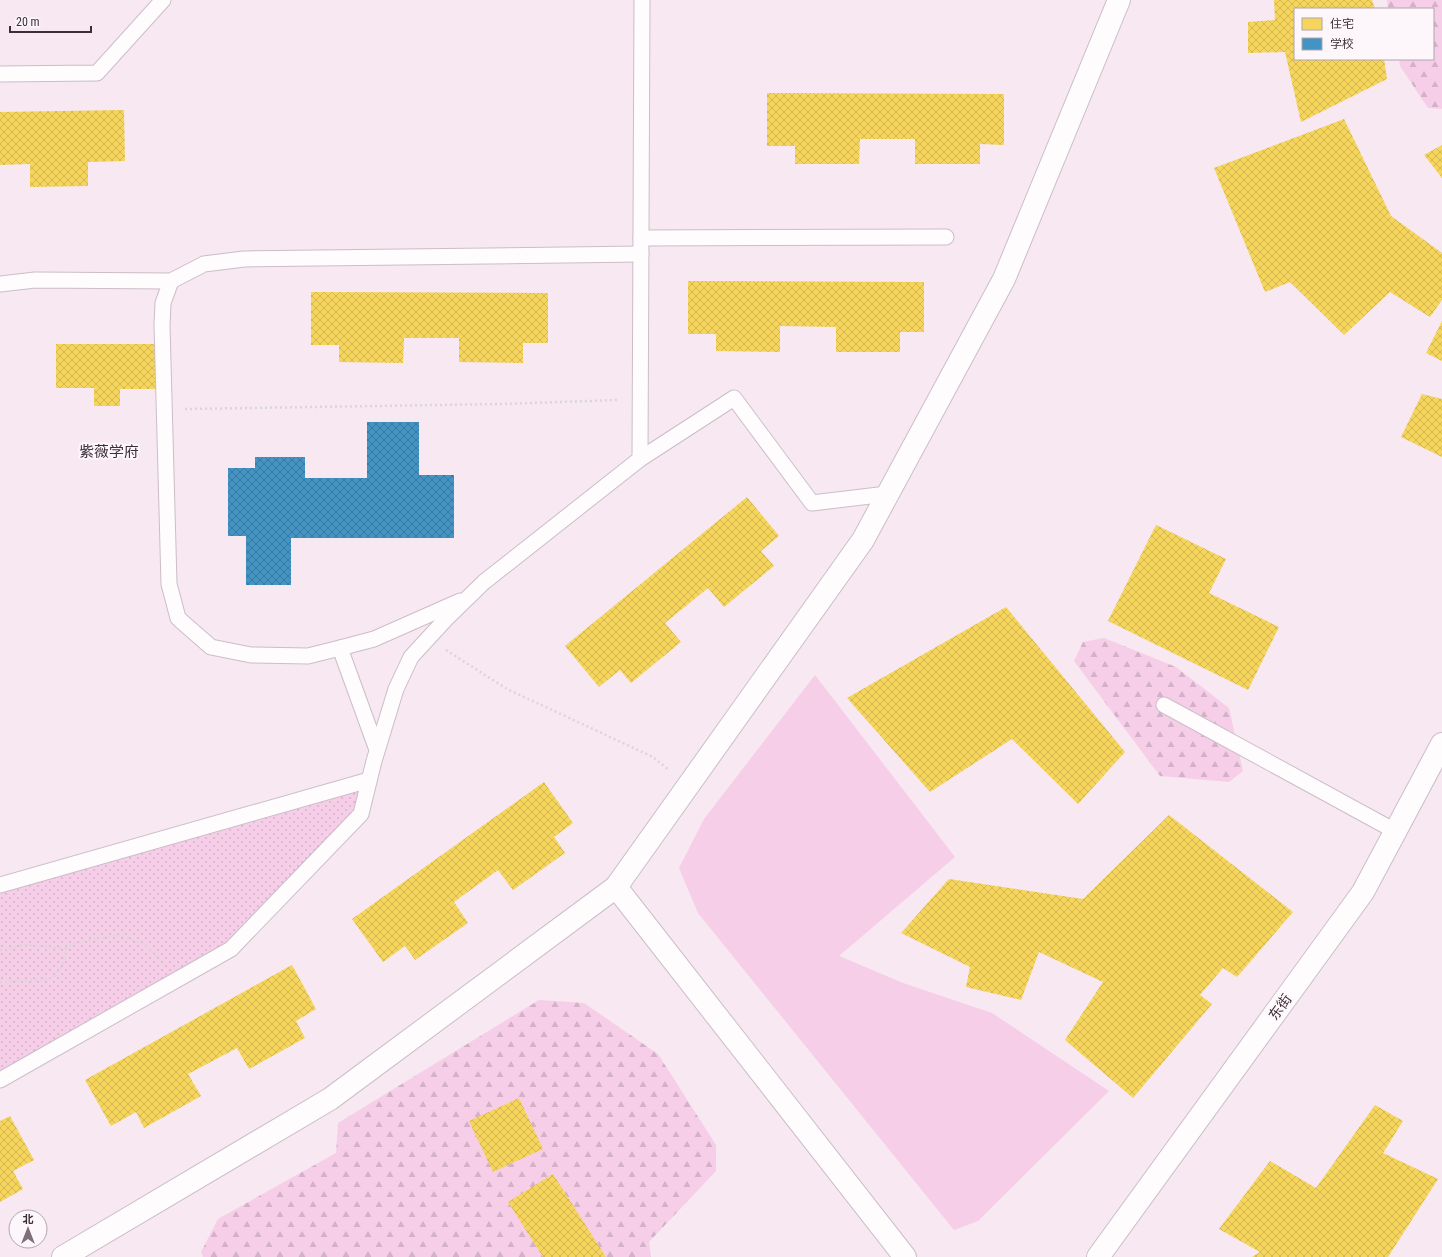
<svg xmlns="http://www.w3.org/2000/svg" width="1442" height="1257" font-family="'Roboto Condensed','Noto Sans SC',sans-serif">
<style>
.green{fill:#f6cee8}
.forest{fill:url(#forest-firs)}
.park{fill:url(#park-dots)}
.homes{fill:url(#homes-cross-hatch)}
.schools{fill:url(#schools-cross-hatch)}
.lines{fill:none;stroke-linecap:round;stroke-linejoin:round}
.service-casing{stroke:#cbbec7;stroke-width:17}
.minor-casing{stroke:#cbbec7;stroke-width:24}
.primary-casing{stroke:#cbbec7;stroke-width:24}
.path{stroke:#dad6d8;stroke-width:2.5;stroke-dasharray:2 3;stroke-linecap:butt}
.service{stroke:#fefcfd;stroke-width:15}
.minor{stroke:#fefcfd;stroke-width:22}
.primary{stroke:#fefcfd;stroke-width:22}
.labels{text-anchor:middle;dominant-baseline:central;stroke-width:4;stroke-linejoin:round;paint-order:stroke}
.street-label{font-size:14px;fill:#3c2f37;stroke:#fdf6fa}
.neighbourhood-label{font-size:15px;fill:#3c2f37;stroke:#fdf6fa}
</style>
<defs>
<pattern id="forest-firs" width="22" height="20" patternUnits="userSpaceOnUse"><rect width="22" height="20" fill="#f6cee8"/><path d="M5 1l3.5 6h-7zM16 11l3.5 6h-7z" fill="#d4b1c8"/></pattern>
<pattern id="park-dots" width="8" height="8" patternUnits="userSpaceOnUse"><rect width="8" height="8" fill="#f6cee8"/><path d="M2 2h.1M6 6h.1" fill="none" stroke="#d4b1c8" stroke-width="1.8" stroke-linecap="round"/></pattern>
<pattern id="homes-cross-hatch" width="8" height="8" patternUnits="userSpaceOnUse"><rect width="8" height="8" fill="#f6d55c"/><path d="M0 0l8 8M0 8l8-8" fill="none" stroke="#d4b751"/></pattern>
<pattern id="schools-cross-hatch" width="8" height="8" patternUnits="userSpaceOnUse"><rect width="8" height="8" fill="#4393c3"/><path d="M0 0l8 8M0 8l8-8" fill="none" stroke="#39789f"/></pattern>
</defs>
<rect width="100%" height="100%" fill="#f7e8f2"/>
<!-- green -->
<path class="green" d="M 815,675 L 955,857 L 839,956 L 903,983 L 992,1013 L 1109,1091 L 978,1221 L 954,1230 L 698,913 L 679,868 L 704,819 Z"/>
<!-- forest -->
<g class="forest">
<path d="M 1387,0 L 1442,0 L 1442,109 L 1428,108 L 1400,66 L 1399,59 L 1433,59 L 1433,9 L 1388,9 Z"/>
<path d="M 1104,638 L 1176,667 L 1229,708 L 1243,771 L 1229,782 L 1160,776 L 1074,661 L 1083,642 Z"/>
<path d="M 539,1000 L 584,1003 L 658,1054 L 716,1145 L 716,1171 L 649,1242 L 651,1257 L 203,1257 L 201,1252 L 218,1219 L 336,1153 L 338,1123 Z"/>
</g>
<!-- park -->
<path class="park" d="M 369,780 L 361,814 L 231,949 L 0,1080 L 0,885 Z"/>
<!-- homes -->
<g class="homes">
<path d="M 1274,0 L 1372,0 L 1375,9 L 1295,9 L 1295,59 L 1384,59 L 1387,79 L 1301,122 L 1285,52 L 1248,53 L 1248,22 L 1275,20 Z"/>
<path d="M 767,93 L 1004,94 L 1004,145 L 980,144 L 980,164 L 915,164 L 915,139 L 860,139 L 859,164 L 795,164 L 795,146 L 767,146 Z"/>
<path d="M 124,110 L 125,161 L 88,162 L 88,186 L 30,187 L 30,164 L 0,165 L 0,112 Z"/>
<path d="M 1344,119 L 1391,216 L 1442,253 L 1442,300 L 1430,317 L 1390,292 L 1344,335 L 1290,282 L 1265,292 L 1214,168 Z"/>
<path d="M 1442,145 L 1442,178 L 1424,155 Z"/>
<path d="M 688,281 L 924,282 L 924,332 L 900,332 L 900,352 L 836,352 L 836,327 L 780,326 L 780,352 L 716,351 L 716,334 L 688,334 Z"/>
<path d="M 311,292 L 548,293 L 548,343 L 523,343 L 523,363 L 459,362 L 459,338 L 404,338 L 403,363 L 339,362 L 339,345 L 311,345 Z"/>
<path d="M 1442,321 L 1442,361 L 1426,353 Z"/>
<path d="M 56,344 L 157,344 L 157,389 L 120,389 L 120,406 L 94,406 L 94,388 L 56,388 Z"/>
<path d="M 1422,394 L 1442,399 L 1442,457 L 1401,437 Z"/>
<path d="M 747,497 L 779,536 L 761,551 L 774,566 L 724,607 L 708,588 L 665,623 L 681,642 L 631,683 L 620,670 L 599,687 L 565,646 Z"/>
<path d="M 1156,525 L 1226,559 L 1209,593 L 1279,627 L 1248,690 L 1108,621 Z"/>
<path d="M 1006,607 L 1125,752 L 1078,804 L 1012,739 L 930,792 L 847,698 Z"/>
<path d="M 544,782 L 573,823 L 554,837 L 565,853 L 513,890 L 498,870 L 454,902 L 468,923 L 415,960 L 405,946 L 383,962 L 352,919 Z"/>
<path d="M 1169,815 L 1293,912 L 1237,977 L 1223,968 L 1200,995 L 1212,1004 L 1133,1098 L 1065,1040 L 1103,982 L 1039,952 L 1021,1000 L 966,987 L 970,967 L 901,933 L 949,879 L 1083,899 Z"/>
<path d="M 292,965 L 316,1009 L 296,1021 L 305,1038 L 249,1069 L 237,1048 L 188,1074 L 201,1096 L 144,1128 L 136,1112 L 111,1126 L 85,1080 Z"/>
<path d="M 519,1098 L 543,1149 L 493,1172 L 469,1121 Z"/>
<path d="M 1375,1105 L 1403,1121 L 1383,1153 L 1438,1179 L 1388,1257 L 1252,1257 L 1260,1252 L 1219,1229 L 1270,1161 L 1316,1188 Z"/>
<path d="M 10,1116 L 34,1160 L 13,1171 L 23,1189 L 0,1202 L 0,1121 Z"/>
<path d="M 553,1174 L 606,1257 L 543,1257 L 508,1202 Z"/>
</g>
<!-- schools -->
<path class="schools" d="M 367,422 L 419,422 L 419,475 L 454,475 L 454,538 L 291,538 L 291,585 L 246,585 L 246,536 L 228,536 L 228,468 L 255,468 L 255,457 L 305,457 L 305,478 L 367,478 Z"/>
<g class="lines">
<!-- service casing -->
<g class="service-casing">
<g id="service">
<path d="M 0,74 L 97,73 L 163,0"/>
<path d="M 641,238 L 946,237"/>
<path d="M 171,281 L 163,303 L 162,325 L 169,584 L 178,618 L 180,620 L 211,647 L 251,655 L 308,656 L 340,648 L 374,639 L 460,601"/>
<path d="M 0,284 L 35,280 L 171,281 L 204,264 L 244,259 L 641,254"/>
<path d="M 640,459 L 734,398 L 812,503 L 887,494"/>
<path d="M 340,648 L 377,750"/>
<path d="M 1164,705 L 1395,831"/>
<path d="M 0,885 L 369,780"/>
<path d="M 0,1080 L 231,949 L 361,814 L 374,761 L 396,689 L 411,657 L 446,619 L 484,582 L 640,459 L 642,0"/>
</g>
</g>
<!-- minor casing -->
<g class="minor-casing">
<g id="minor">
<path d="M 616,887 L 905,1257"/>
<path d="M 63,1257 L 330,1099 L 616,887 L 863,540 L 1004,279 L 1119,0"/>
</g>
</g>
<!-- primary casing -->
<g class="primary-casing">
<path id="primary" d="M 1098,1257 L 1363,892 L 1442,744"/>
</g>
<!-- path -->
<g class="path">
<path d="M 185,409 L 501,404 L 618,400"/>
<path d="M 446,650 L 507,689 L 653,757 L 669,770"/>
<path d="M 0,950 L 25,945 L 62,948 L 93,939 L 121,935 L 146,945 L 163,963"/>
<path d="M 0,982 L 37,980 L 53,978 L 63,965 L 67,946"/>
</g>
<!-- service -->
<use href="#service" class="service"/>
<!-- minor -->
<use href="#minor" class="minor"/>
<!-- primary -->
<use href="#primary" class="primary"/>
</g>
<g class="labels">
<!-- street labels -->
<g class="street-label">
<text transform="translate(1280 1007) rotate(-54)">东街</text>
</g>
<!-- neighbourhood labels -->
<g class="neighbourhood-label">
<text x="109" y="452">紫薇学府</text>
</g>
</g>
<!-- legend -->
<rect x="1294" y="8" width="140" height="52" fill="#fdf6fa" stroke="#b0a6ac"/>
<rect x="1302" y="18" width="20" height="12" fill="#f6d55c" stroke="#b0a6ac"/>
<text x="1330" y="28" font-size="12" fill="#3c2f37">住宅</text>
<rect x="1302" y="38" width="20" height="12" fill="#4393c3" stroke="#b0a6ac"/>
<text x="1330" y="48" font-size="12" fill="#3c2f37">学校</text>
<!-- north arrow -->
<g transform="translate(28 1229)"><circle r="19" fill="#fdf6fa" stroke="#b0a6ac"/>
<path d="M0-3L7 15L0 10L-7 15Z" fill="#7d7078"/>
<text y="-6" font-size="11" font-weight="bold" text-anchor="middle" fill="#3c2f37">北</text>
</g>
<!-- scale -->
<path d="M10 26v6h81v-6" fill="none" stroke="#3c2f37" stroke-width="2"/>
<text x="16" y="26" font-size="12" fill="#3c2f37" stroke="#fdf6fa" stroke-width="3" paint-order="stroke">20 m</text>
</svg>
